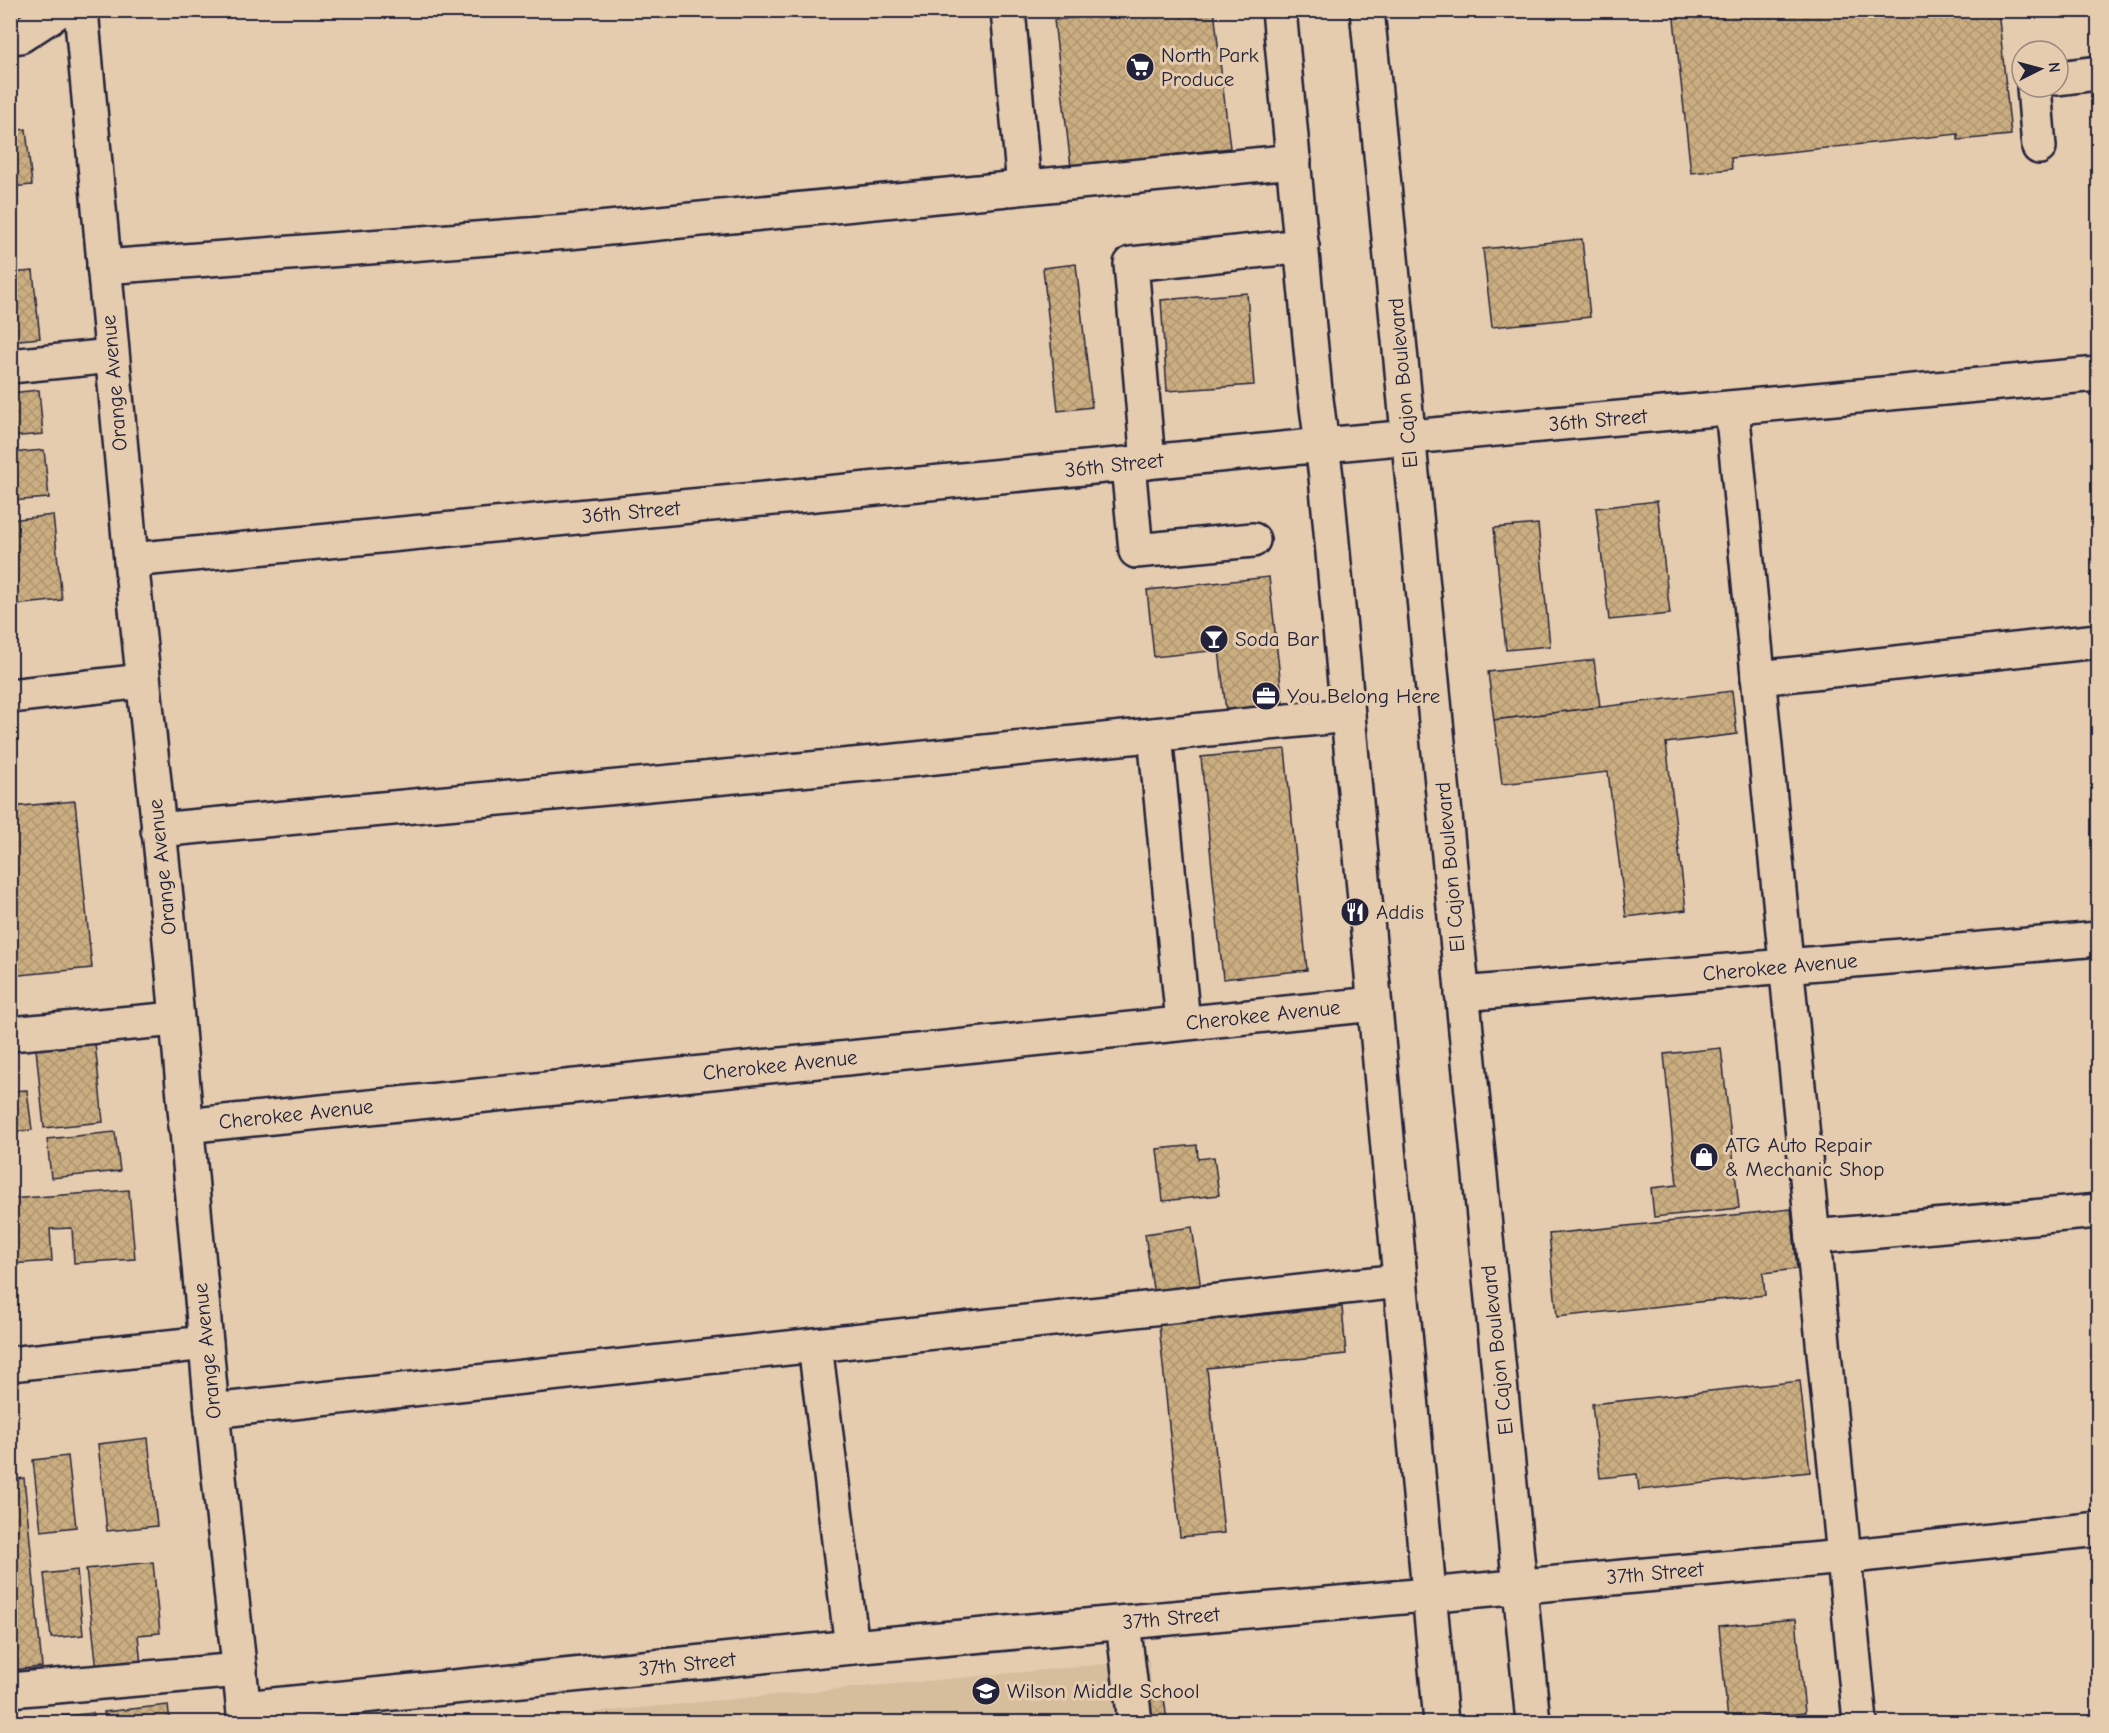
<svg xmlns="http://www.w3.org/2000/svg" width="2109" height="1733" font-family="'Comic Neue',sans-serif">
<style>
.built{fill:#d6bd9c}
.building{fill:url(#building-cross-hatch);stroke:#22223b;stroke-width:1.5}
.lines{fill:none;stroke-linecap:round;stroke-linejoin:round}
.minor-casing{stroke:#22223b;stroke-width:38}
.major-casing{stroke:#22223b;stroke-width:38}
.minor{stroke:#e6ccae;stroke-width:33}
.major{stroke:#e6ccae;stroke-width:33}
.labels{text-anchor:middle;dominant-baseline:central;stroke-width:6;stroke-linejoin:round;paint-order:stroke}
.poi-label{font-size:21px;fill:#22223b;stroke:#e6ccae;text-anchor:start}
.street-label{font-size:21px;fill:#22223b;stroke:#e6ccae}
</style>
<defs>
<pattern id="building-cross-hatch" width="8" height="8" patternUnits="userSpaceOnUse" patternTransform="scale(1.5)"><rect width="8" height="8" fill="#cbae80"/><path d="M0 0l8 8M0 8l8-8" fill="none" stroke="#ae9570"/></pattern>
</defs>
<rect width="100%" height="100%" fill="#e6ccae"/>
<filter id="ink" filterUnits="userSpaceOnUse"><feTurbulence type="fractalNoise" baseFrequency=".0167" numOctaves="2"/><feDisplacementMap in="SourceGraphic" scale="12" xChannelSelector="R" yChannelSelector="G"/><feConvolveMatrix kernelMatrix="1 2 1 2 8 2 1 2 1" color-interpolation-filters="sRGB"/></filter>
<g filter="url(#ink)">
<!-- built -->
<path class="built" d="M 1149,1660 L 1155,1722 L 490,1722 Z"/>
<!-- building -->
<g class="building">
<path d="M 1117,10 L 1214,10 L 1230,148 L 1071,167 L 1054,20 L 1117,13 Z"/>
<path d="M 1673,10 L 1998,10 L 2011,135 L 1958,140 L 1958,134 L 1731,158 L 1732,169 L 1691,173 Z"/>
<path d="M 26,129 L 32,185 L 10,187 L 10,131 Z"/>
<path d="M 1582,239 L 1590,317 L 1492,327 L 1483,249 Z"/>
<path d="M 1076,264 L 1092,407 L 1058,411 L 1043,268 Z"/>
<path d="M 33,271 L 40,338 L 10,341 L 10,273 Z"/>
<path d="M 1247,293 L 1254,385 L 1167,391 L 1161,300 Z"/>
<path d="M 39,390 L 43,434 L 10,437 L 10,393 Z"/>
<path d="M 44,450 L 49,498 L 10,501 L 10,453 Z"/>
<path d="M 1657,501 L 1670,614 L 1609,620 L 1596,508 Z"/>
<path d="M 53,515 L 62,600 L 14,605 L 10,577 L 10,520 Z"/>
<path d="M 1538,524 L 1550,646 L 1506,650 L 1494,528 Z"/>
<path d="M 1269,577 L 1283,705 L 1226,711 L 1219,650 L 1154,657 L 1147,590 Z"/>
<path d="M 1594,660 L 1600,707 L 1494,720 L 1488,672 Z"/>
<path d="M 1732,691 L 1737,734 L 1666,743 L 1686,910 L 1626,917 L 1608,772 L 1502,784 L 1494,720 Z"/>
<path d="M 1285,749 L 1307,970 L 1223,979 L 1201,757 Z"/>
<path d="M 75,801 L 92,968 L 10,976 L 10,807 Z"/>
<path d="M 95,1043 L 103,1122 L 44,1128 L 36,1049 Z"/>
<path d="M 1721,1048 L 1739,1208 L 1654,1217 L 1651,1188 L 1677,1185 L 1664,1054 Z"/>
<path d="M 27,1090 L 32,1130 L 10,1132 L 10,1091 Z"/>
<path d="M 115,1132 L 120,1171 L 51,1178 L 47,1139 Z"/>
<path d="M 1197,1145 L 1198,1159 L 1214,1157 L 1219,1195 L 1163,1201 L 1157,1149 Z"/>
<path d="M 129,1190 L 135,1259 L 74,1263 L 72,1228 L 50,1229 L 52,1261 L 10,1264 L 10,1199 Z"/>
<path d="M 1791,1209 L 1797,1269 L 1763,1273 L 1765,1295 L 1557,1317 L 1549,1234 Z"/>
<path d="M 1192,1227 L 1201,1289 L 1154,1296 L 1145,1234 Z"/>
<path d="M 1342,1307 L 1346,1354 L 1207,1368 L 1224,1533 L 1180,1537 L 1159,1325 Z"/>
<path d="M 1800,1381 L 1810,1472 L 1639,1490 L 1637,1474 L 1600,1478 L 1592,1404 Z"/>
<path d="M 148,1438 L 157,1526 L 107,1531 L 98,1444 Z"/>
<path d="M 68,1456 L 76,1527 L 41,1531 L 33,1460 Z"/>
<path d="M 24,1478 L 42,1667 L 10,1670 L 10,1480 Z"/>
<path d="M 153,1562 L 160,1633 L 138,1635 L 141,1665 L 97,1670 L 86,1569 Z"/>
<path d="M 77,1570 L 83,1635 L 51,1638 L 44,1574 Z"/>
<path d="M 1796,1619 L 1805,1713 L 1728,1721 L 1719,1626 Z"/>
<path d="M 1164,1697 L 1167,1722 L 1151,1722 L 1148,1699 Z"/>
<path d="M 168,1705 L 170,1722 L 105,1722 L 104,1712 Z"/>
<path d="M 93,1713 L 94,1722 L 17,1722 L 17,1721 Z"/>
<path d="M 1767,1717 L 1768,1722 L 1712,1722 L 1728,1721 Z"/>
</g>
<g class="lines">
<!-- minor casing -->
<g class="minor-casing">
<g id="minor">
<path d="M 1008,10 L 1024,187"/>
<path d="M 10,37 L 20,36 L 60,10"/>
<path d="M 2058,78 L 2098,73"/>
<path d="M 2034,87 L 2039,147"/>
<path d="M 104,267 L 568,232 L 1294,161"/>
<path d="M 10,366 L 112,356"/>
<path d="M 1732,408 L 1860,1722"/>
<path d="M 1148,462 L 1131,264 L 1302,246"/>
<path d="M 1128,464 L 1136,551 L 1253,540"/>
<path d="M 131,560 L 1323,445 L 2098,374"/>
<path d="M 1758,678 L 2098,641"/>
<path d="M 10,696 L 143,681"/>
<path d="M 1155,735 L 1183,1023"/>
<path d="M 158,830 L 896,761 L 1348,715"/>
<path d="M 1462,994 L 2098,939"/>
<path d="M 10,1034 L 176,1019"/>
<path d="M 185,1126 L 1374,1004"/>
<path d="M 1813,1237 L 2098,1211"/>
<path d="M 815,1345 L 852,1647"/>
<path d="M 10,1364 L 206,1343"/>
<path d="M 212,1411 L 1400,1281"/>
<path d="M 1123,1623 L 1135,1722"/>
<path d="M 10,1690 L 240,1670"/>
<path d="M 244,1708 L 852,1647 L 1844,1557 L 2098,1529"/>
</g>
</g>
<!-- major casing -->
<g class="major-casing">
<g id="major">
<path d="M 81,10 L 131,560 L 167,907 L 212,1411 L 245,1722"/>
<path d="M 1279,10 L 1315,391 L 1326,477 L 1441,1722"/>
<path d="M 1367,10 L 1533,1722"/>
</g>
</g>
<!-- minor -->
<use href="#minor" class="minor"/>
<!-- major -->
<use href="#major" class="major"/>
</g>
</g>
<!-- icons -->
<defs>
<g id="supermarket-disc" transform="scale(1.5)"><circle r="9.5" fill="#22223b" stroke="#e6ccae"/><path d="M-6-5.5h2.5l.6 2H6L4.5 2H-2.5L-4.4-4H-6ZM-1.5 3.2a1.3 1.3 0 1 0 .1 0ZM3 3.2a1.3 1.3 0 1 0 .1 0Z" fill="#fff"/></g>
<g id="bar-disc" transform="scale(1.5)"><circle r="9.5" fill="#22223b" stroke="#e6ccae"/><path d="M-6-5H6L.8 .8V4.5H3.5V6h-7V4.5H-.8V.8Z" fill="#fff"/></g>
<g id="office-disc" transform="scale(1.5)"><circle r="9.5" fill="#22223b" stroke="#e6ccae"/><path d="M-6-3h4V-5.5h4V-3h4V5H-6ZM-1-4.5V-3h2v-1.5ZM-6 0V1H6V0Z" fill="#fff"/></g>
<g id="restaurant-disc" transform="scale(1.5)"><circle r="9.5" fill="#22223b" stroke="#e6ccae"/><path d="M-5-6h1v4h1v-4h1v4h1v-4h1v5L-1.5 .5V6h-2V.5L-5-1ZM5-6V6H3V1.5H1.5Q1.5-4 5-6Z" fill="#fff"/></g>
<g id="shop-disc" transform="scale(1.5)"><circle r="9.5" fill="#22223b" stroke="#e6ccae"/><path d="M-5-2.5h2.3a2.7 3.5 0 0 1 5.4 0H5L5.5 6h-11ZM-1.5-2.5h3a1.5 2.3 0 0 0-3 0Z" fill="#fff"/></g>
<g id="school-disc" transform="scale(1.5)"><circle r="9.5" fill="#22223b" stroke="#e6ccae"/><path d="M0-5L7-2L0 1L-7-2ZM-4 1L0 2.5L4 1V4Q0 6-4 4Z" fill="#fff"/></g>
</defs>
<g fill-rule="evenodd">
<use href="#supermarket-disc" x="1140" y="67"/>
<use href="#bar-disc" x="1214" y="639"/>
<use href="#office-disc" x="1266" y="696"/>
<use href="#restaurant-disc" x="1355" y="912"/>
<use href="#shop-disc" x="1704" y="1157"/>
<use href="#school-disc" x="986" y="1691"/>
</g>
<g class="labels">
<!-- poi labels -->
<g class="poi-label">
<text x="1161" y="55">North Park<tspan x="1161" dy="24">Produce</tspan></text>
<text x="1235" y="639">Soda Bar</text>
<text x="1287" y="696">You Belong Here</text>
<text x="1376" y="912">Addis</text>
<text x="1725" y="1145">ATG Auto Repair<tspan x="1725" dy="24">&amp; Mechanic Shop</tspan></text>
<text x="1007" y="1691">Wilson Middle School</text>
</g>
<!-- street labels -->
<g class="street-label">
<text transform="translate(114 383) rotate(-95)">Orange Avenue</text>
<text transform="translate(1403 383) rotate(-95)">El Cajon Boulevard</text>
<text transform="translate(1598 420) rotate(-5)">36th Street</text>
<text transform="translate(1114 465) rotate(-6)">36th Street</text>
<text transform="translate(631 512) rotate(-5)">36th Street</text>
<text transform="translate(162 867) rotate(-96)">Orange Avenue</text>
<text transform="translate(1450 867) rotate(-95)">El Cajon Boulevard</text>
<text transform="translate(1780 967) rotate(-5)">Cherokee Avenue</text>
<text transform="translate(1263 1015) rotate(-6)">Cherokee Avenue</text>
<text transform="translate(780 1065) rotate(-6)">Cherokee Avenue</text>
<text transform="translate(296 1114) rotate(-6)">Cherokee Avenue</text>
<text transform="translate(1497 1350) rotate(-96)">El Cajon Boulevard</text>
<text transform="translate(207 1351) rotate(-96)">Orange Avenue</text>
<text transform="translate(1655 1573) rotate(-5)">37th Street</text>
<text transform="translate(1171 1618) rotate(-5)">37th Street</text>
<text transform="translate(687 1664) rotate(-6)">37th Street</text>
</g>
</g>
<!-- margin -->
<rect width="2109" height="1733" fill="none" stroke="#e6ccae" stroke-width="36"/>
<rect x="18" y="18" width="2073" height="1697" fill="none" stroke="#22223b" stroke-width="2" filter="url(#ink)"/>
<!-- north arrow -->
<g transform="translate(2040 69) rotate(84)"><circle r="28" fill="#e6ccae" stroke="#988880" stroke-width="1.5"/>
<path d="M0-4.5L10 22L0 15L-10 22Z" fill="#22223b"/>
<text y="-9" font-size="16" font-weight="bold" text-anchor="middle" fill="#22223b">N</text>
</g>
</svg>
